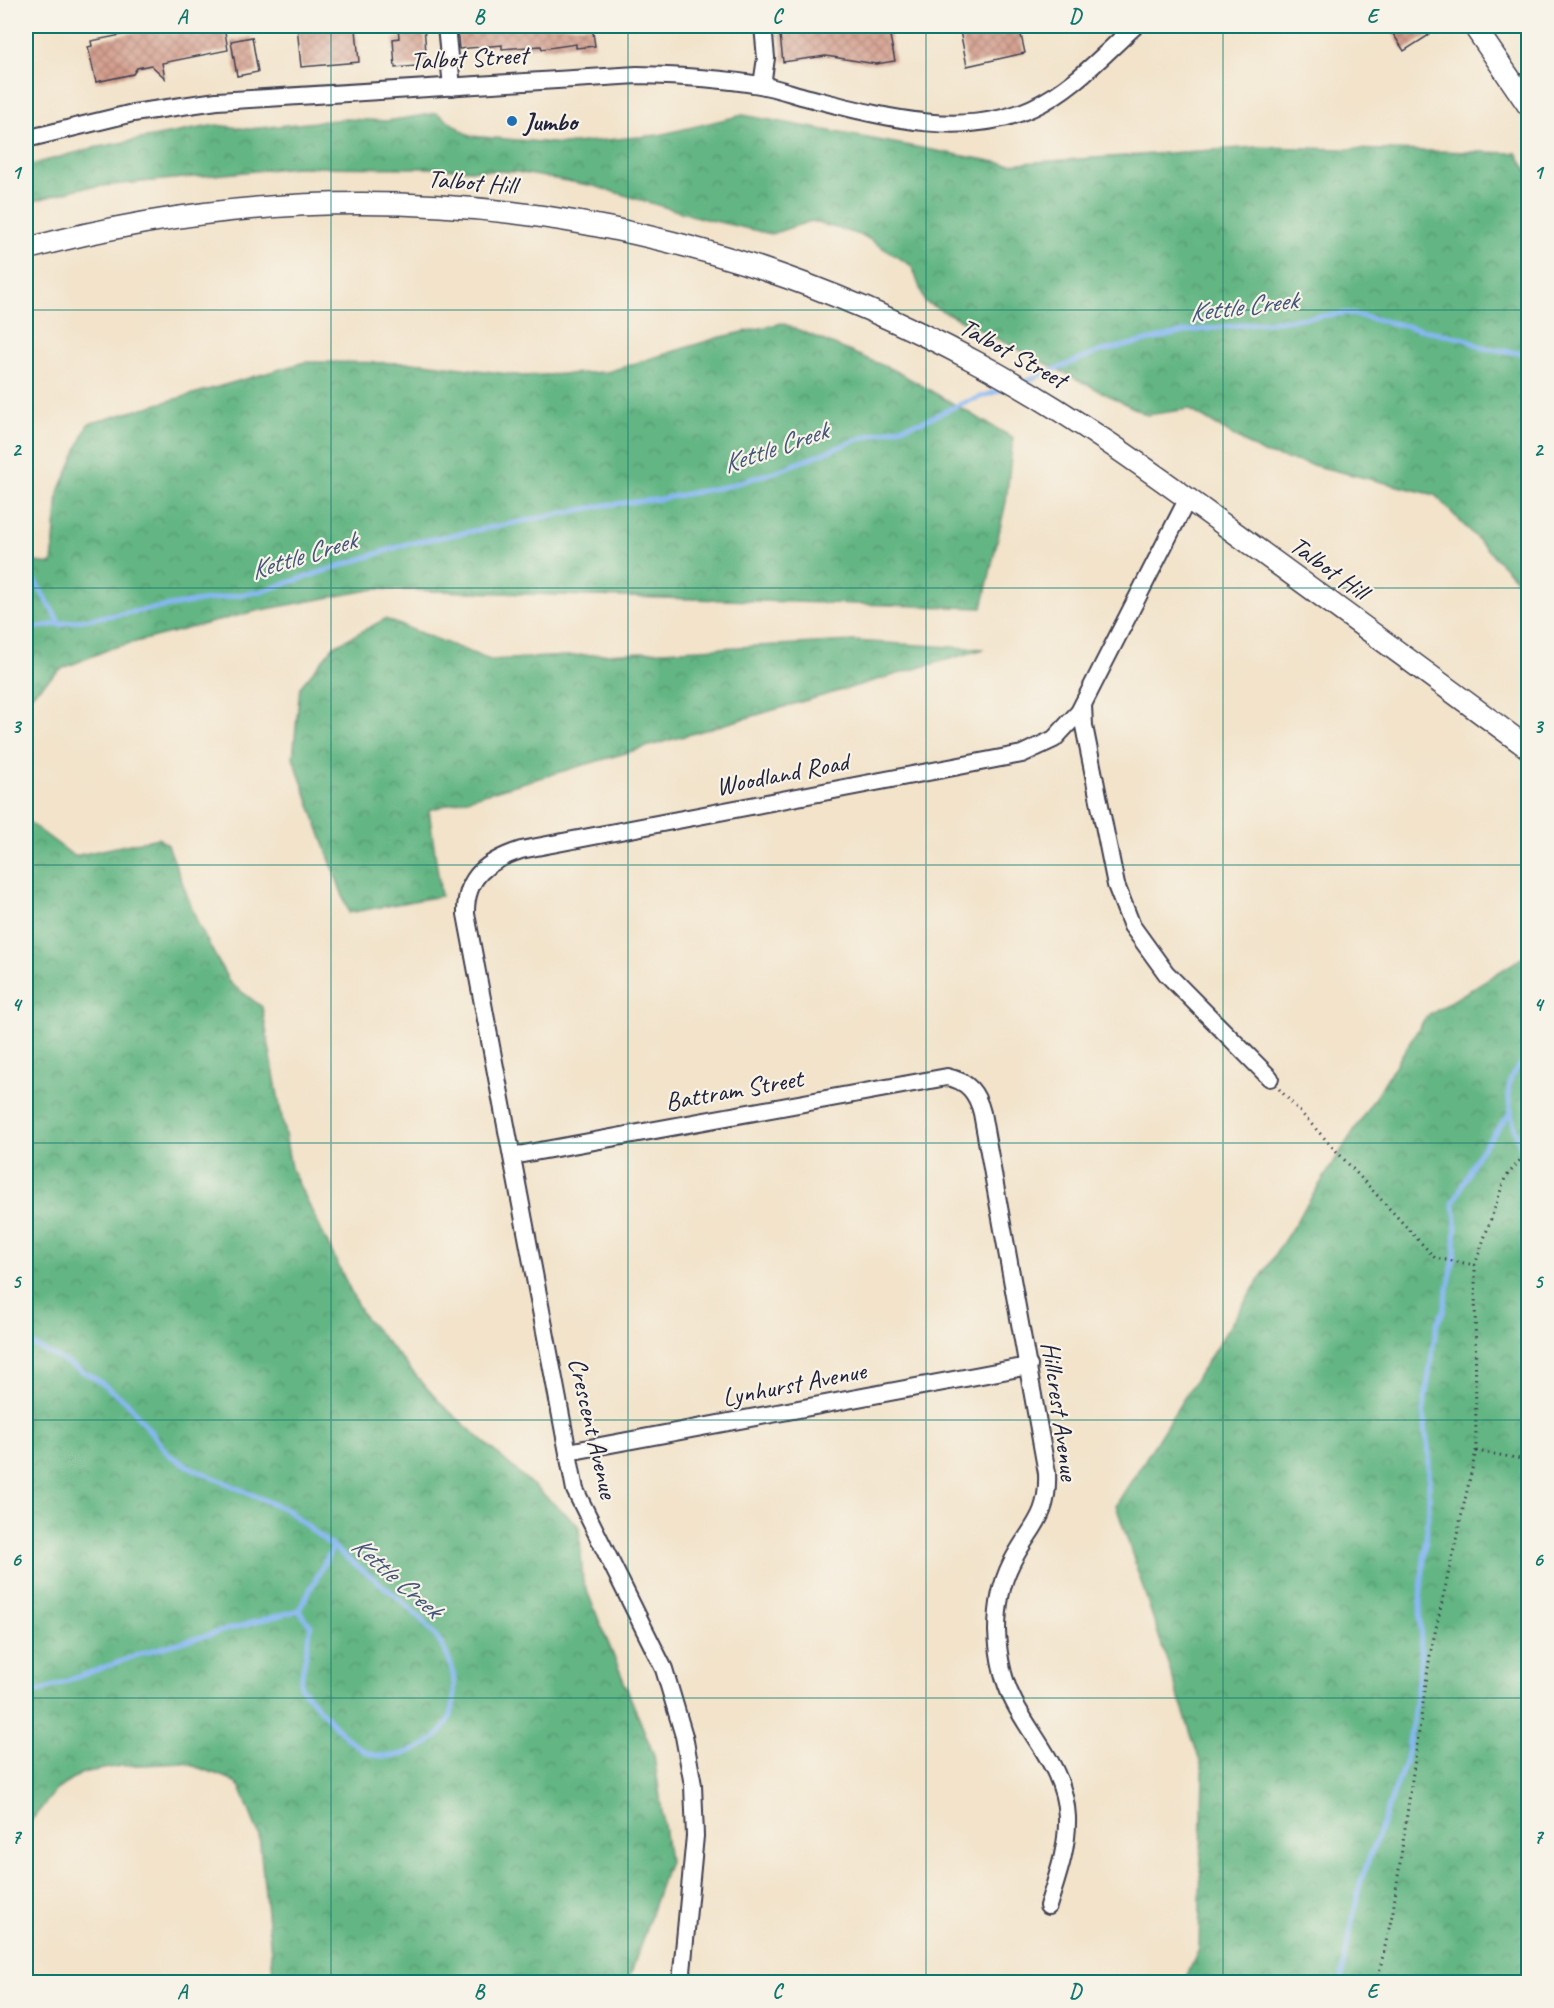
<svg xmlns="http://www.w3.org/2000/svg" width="1554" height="2008" font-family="Caveat,sans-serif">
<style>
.forest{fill:url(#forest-crowns);stroke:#436c60;stroke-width:1.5}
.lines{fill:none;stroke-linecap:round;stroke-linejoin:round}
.stream{stroke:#87b7f3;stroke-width:5}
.building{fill:url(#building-cross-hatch)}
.minor-casing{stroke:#413f50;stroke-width:20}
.major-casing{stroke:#413f50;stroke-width:24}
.path{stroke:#413f50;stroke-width:3;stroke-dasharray:1.5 4.5;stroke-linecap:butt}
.minor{stroke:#fff;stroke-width:16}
.major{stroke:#fff;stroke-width:21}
.grid{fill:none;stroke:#0f766e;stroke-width:1.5;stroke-opacity:0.55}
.poi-dot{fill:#1f6fb2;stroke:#f7f3e8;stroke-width:2}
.labels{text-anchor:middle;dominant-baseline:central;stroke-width:4.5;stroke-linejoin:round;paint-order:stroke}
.street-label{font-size:26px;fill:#22223b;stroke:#f7f3e8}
.poi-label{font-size:26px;font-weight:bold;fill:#22223b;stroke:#f7f3e8;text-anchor:start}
.water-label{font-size:27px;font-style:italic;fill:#45567b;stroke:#f7f3e8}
.neatline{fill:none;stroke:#0f766e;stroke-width:2}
.grid-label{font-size:20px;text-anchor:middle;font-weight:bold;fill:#0f766e}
</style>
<defs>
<pattern id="forest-crowns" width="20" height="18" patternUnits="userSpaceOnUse" patternTransform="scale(1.5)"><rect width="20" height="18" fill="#64b684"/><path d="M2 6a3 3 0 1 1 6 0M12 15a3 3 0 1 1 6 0" fill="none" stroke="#52946d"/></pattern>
<pattern id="building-cross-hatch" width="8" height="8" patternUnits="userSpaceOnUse" patternTransform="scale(1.5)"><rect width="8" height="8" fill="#d39c8b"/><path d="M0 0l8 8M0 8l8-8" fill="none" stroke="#ab7f73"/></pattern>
</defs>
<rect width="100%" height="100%" fill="#f7f3e8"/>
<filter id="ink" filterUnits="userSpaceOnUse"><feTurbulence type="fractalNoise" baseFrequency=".0167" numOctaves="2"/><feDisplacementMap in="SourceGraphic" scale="12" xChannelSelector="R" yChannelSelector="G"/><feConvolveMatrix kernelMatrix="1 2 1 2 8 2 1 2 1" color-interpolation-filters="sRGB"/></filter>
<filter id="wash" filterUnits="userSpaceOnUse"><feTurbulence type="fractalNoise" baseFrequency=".008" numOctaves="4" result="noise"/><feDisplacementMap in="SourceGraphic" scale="24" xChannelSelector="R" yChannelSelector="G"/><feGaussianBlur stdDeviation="1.35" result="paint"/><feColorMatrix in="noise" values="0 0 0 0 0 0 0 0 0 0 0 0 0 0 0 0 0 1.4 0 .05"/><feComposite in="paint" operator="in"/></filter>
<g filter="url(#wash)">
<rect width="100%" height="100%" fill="#f2e3ca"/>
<!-- forest -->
<g class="forest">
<path d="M 437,113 L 470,136 L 564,144 L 659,135 L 743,115 L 1007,164 L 1257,147 L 1517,153 L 1528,172 L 1528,592 L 1435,495 L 1263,453 L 1189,409 L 1147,415 L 925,302 L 912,266 L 864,236 L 811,221 L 771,234 L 701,218 L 594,186 L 517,172 L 430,168 L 296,167 L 81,188 L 26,203 L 26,166 L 93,148 L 216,125 L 249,129 L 345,119 L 387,121 Z"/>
<path d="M 782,323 L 896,371 L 1013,438 L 1006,502 L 982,608 L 375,589 L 256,611 L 112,648 L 61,669 L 26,699 L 26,561 L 52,564 L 58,494 L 88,424 L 305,362 L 424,363 L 523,376 L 607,372 L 717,338 Z"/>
<path d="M 385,619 L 490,660 L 853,641 L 984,649 L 429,810 L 441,896 L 349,913 L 293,758 L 300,687 L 334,646 Z"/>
<path d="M 26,820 L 74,856 L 158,838 L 168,845 L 198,924 L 230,983 L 262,1007 L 291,1168 L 362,1314 L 441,1404 L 579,1526 L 583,1581 L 654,1755 L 669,1861 L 628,1982 L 274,1982 L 259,1835 L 240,1787 L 230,1779 L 185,1763 L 120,1766 L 82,1773 L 56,1790 L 26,1827 Z"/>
<path d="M 1528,954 L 1528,1982 L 1184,1982 L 1199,1949 L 1203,1771 L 1116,1505 L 1426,1017 Z"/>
</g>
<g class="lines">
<!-- stream -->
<g class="stream">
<path d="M 1024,382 L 1098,352 L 1189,331 L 1347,313 L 1465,339 L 1483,348 L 1528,354"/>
<path d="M 26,566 L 61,625"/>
<path d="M 26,629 L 263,591 L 407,544 L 605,505 L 660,499 L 728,486 L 780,470 L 862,438 L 924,421 L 963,403 L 1010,387"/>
<path d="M 1528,1055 C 1523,1062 1515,1070 1511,1078 C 1503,1099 1519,1146 1528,1165"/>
<path d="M 26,1341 L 93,1377 L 127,1402 L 169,1455 L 192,1468 L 287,1510 L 333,1547 L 299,1610 L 146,1652 L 26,1696"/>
<path d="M 299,1610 L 311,1626 L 300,1686 C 317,1705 342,1738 364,1751 C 388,1764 426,1750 443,1730 C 457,1713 457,1680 449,1660 C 431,1614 370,1578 333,1547"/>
<path d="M 1342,1982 L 1343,1968 L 1360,1883 L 1405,1763 L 1413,1722 L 1421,1654 L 1420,1599 L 1429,1510 L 1429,1454 L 1423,1413 L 1437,1323 L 1443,1312 L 1455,1254 L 1456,1217 L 1453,1204 L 1478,1154 L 1512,1111"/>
</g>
</g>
<g id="blocks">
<!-- building -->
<g class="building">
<path d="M 145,26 L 164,26 L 166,33 L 170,33 L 224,26 L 228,50 L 162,63 L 165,78 L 151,65 L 137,68 L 133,74 L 96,82 L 88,47 L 92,46 L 91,41 L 146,30 Z"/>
<path d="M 297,26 L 345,26 L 345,30 L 356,29 L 359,62 L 301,67 Z"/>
<path d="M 398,26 L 424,26 L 427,65 L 395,68 L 393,39 L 399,38 Z"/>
<path d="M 457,26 L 592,26 L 595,46 L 576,48 L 576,44 L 542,49 L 541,46 L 502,49 L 502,45 L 459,49 Z"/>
<path d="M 779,26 L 859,26 L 860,29 L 888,26 L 895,61 L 876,64 L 826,56 L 783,62 Z"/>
<path d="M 959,26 L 1019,26 L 1025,53 L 967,66 Z"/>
<path d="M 1388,26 L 1423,26 L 1429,35 L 1404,51 Z"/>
<path d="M 252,37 L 258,72 L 237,76 L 231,41 Z"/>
</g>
</g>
</g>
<g filter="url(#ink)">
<use href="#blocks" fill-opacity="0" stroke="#413f50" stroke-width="1.5"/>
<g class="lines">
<!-- minor casing -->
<g class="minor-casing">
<g id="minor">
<path d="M 446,26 L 452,87"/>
<path d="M 762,85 L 766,58 L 763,26"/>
<path d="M 26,139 L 133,113 L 217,101 L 637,75 C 679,76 719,78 760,85 C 777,88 793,94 809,98 C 880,116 962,140 1032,108 C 1072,90 1104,54 1135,26"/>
<path d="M 1083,705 L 1084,726 L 1116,885 L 1132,926 L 1166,973 L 1270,1078"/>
<path d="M 512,1156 L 947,1077 C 968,1081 977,1093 982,1113 L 1047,1473 C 1049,1520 1029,1527 1011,1564 C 1001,1584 997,1609 997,1631 C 998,1655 1003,1681 1014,1702 C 1034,1741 1065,1770 1067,1817 C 1068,1848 1057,1877 1048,1906"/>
<path d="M 568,1452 L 1029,1366"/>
<path d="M 681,1982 L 695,1836 L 693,1785 L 684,1736 L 664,1669 L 575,1490 L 466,914 C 465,876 488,861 521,850 L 1022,754 L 1054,739 L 1079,712 L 1188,498"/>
</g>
</g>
<!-- major casing -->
<g class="major-casing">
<g id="major">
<path d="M 1474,26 L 1528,105"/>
<path d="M 26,249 C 351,161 680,202 976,362 C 1074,414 1164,481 1253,546 C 1345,613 1437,680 1528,748"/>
</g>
</g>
<!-- path -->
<g class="path">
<path d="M 1279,1089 L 1435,1258 L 1475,1265"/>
<path d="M 1476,1451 L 1528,1460"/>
<path d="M 1377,1982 L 1393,1911 L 1430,1655 L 1476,1451 L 1475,1265 L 1505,1178 L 1528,1151"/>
</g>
<!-- minor -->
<use href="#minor" class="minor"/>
<!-- major -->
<use href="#major" class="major"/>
</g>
</g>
<!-- grid -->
<path class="grid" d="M 331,26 L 331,1982M 628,26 L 628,1982M 926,26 L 926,1982M 1223,26 L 1223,1982M 26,310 L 1528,310M 26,588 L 1528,588M 26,865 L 1528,865M 26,1143 L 1528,1143M 26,1420 L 1528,1420M 26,1698 L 1528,1698"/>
<!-- markers -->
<circle class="poi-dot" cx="512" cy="121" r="6"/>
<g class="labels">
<!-- street labels -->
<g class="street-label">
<text transform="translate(469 58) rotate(-3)">Talbot Street</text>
<text transform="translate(472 182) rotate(5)">Talbot Hill</text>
<text transform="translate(1013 353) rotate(29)">Talbot Street</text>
<text transform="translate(1329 568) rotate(36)">Talbot Hill</text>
<text transform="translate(782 774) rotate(-11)">Woodland Road</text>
<text transform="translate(734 1090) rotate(-10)">Battram Street</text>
<text transform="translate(794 1384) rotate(-11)">Lynhurst Avenue</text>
<text transform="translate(1060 1411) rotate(82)">Hillcrest Avenue</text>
<text transform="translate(593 1428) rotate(77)">Crescent Avenue</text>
</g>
<!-- poi labels -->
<g class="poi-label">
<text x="524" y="121">Jumbo</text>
</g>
<!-- water labels -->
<g class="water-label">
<text transform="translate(1243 306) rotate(-7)">Kettle Creek</text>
<text transform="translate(775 447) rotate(-19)">Kettle Creek</text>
<text transform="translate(303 555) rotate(-17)">Kettle Creek</text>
<text transform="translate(397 1577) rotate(41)">Kettle Creek</text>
</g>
</g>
<!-- margin -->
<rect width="1554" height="2008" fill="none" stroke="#f7f3e8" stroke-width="66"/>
<rect x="33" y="33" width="1488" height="1942" class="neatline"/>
<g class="grid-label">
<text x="182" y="23">A</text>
<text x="479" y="23">B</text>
<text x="777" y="23">C</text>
<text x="1075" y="23">D</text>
<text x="1372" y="23">E</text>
<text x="16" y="179">1</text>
<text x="1538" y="179">1</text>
<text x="16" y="456">2</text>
<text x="1538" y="456">2</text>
<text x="16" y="733">3</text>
<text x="1538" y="733">3</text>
<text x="16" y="1011">4</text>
<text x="1538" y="1011">4</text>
<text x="16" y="1288">5</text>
<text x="1538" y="1288">5</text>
<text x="16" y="1566">6</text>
<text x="1538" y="1566">6</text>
<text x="16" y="1843">7</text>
<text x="1538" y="1843">7</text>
<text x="182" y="1998">A</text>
<text x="479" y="1998">B</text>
<text x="777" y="1998">C</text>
<text x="1075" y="1998">D</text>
<text x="1372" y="1998">E</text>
</g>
</svg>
